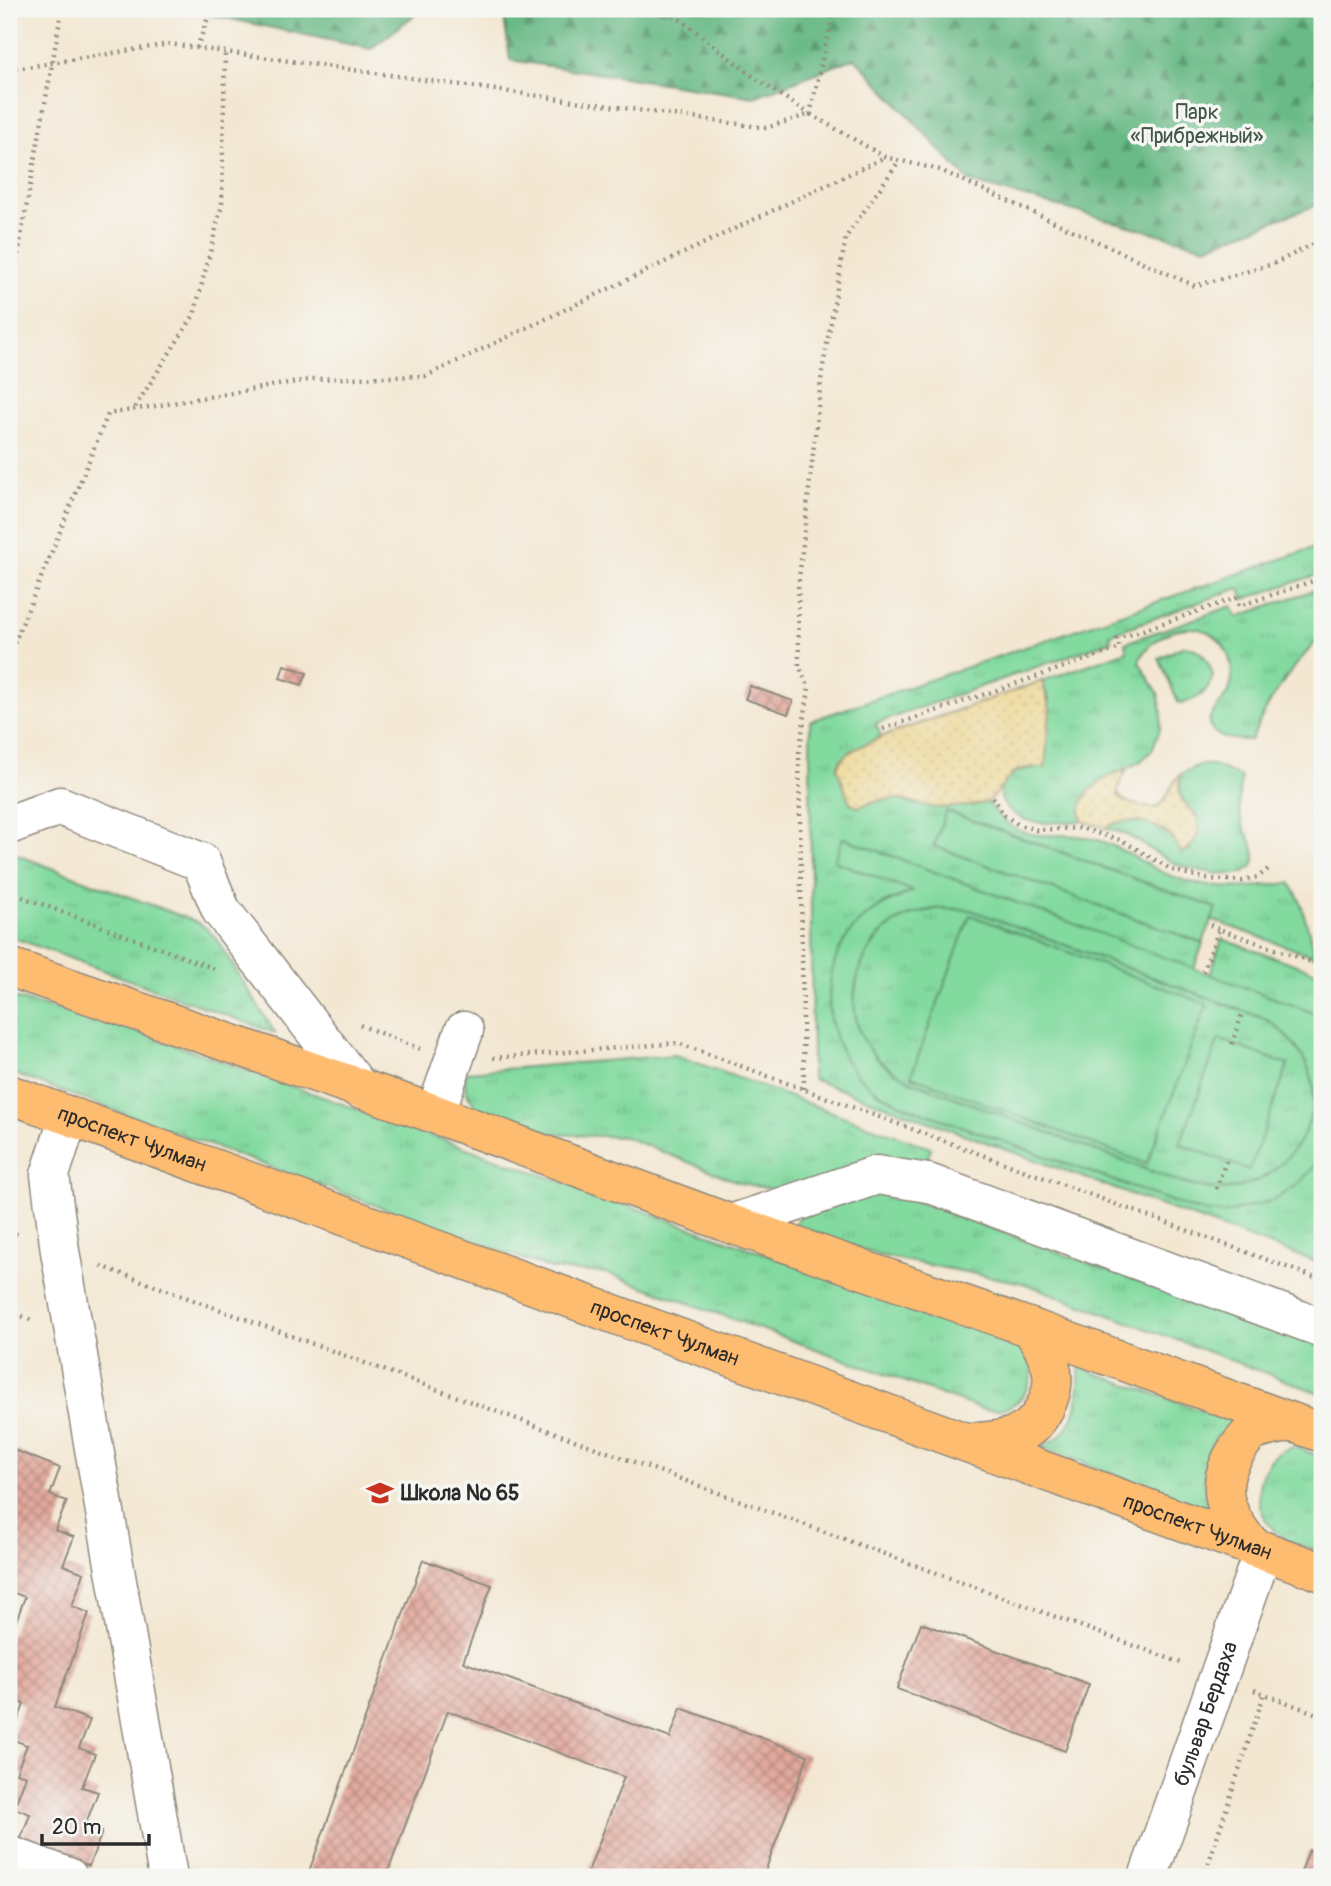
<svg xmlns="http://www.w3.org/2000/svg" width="1331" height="1886" font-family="Pangolin,sans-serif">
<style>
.grass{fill:url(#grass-tufts);stroke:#568265;stroke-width:2;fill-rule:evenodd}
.forest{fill:url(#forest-firs);stroke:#4a7258;stroke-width:2}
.sand{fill:url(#sand-dots);stroke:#8c8264;stroke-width:2}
.garden{fill:#82da9f;stroke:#568265;stroke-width:2;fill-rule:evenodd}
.building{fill:url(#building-cross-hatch)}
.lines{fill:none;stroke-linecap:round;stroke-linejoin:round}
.minor-casing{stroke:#8f897e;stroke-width:41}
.major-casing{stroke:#8f897e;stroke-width:41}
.path{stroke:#8f897e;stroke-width:4.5;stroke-dasharray:2 5;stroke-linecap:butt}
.minor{stroke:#fff;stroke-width:38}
.major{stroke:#febc70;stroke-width:38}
.labels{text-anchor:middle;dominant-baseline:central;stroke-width:7;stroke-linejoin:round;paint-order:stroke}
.park-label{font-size:21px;fill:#415748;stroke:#f6f6f2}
.street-label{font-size:21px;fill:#2b2b2b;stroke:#f6f6f2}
.poi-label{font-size:21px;font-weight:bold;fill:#2b2b2b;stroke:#f6f6f2;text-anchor:start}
</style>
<defs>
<pattern id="grass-tufts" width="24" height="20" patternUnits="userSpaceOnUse" patternTransform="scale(1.75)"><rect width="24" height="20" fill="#82da9f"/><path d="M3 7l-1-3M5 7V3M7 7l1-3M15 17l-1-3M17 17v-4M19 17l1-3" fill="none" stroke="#70bb89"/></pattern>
<pattern id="forest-firs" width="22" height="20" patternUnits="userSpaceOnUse" patternTransform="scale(1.75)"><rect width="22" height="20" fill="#69ba86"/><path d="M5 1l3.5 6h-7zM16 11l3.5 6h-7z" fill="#57976e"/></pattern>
<pattern id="sand-dots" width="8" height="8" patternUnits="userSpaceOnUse" patternTransform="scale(1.75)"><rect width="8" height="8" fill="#eeda9e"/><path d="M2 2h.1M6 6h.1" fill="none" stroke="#cb8" stroke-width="1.8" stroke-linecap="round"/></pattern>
<pattern id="building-cross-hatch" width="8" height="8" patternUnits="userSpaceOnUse" patternTransform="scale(1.75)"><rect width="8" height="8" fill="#e2a99d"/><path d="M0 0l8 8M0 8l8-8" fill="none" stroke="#b78a80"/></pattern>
</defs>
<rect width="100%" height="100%" fill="#f6f6f2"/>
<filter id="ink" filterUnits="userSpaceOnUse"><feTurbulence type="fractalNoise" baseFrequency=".0143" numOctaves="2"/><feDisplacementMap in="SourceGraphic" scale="14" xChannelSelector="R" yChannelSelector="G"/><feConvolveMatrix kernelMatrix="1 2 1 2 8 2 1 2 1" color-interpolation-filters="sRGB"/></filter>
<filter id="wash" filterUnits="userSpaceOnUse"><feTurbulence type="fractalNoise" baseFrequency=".00686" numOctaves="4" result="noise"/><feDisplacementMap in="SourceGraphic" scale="28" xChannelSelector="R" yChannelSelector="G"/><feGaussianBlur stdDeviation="1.57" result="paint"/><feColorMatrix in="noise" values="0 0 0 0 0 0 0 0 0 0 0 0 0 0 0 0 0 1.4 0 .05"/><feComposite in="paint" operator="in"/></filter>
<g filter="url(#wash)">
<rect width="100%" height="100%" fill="#f3e7d2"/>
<!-- grass -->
<g class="grass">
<path d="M 1322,545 L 1322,573 L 1244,599 L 1239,588 L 1110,634 L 1111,641 L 876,723 L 881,737 L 849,752 L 857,807 L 884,799 L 898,799 L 912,804 L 970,806 L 988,802 C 1023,853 1049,826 1097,840 C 1126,848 1147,868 1174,877 C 1213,892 1250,888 1290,883 L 1300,900 L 1316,957 L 1212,920 L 1215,908 L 947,811 L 934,846 L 1203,943 L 1194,969 L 843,838 L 835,861 L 914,891 L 884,903 L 859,922 L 843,944 L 833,969 L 829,993 L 830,1020 L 875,1091 L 905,1106 L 1193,1209 L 1314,1167 L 1322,1150 L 1322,1264 L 812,1079 L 810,721 Z"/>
<path d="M 1320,588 L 1317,603 L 1322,636 C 1291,667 1268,699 1251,740 C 1238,740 1211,740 1209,722 C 1209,712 1229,698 1231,685 C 1238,643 1203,614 1164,635 C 1153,641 1143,649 1139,662 L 1158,693 L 1162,712 L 1160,729 L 1152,750 L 1140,762 L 1113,774 L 1080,810 L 1082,821 C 1063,821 1041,826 1023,819 C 983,801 1001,764 1045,768 L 1049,700 L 1042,681 L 1127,651 L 1125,643 L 1232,606 L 1237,617 Z"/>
<path d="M 1184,646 C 1202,648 1208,659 1213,676 C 1207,694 1199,698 1181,704 L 1178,702 L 1159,658 Z"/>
<path d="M 1199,765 L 1214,765 L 1241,777 C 1238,793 1238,810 1243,826 C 1247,835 1255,846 1255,856 C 1256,887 1195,870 1179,865 C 1160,858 1145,844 1127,835 C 1121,832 1113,830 1106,828 C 1122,815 1154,822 1169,835 C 1174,840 1178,847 1182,853 L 1190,849 L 1197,816 C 1183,804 1177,793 1181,774 Z"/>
<path d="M 9,852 L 197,922 L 206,928 L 215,937 L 275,1033 L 9,936 Z"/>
<path d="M 940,908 L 971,910 L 1268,1020 C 1288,1035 1305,1054 1312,1079 C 1323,1128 1278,1184 1230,1189 C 1213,1190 1198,1187 1182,1183 L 910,1081 C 898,1074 885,1067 875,1056 C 839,1018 853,951 895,923 C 908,914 925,911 940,908 ZM 1288,1065 L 1249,1169 L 1180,1144 Z"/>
<path d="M 1222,939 L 1322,974 L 1322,1016 L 1210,975 Z"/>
<path d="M 9,997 L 122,1026 L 1017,1343 C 1020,1347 1027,1351 1029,1355 C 1037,1371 1028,1395 1014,1404 C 1004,1411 992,1410 981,1409 L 606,1273 L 551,1269 L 9,1072 Z"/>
<path d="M 675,1055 L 931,1148 L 927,1160 L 920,1168 L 788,1189 L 770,1189 L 741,1183 L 625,1137 L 550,1134 L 476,1107 L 467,1093 L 464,1079 L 467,1072 Z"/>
<path d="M 870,1192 L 899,1195 L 1322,1347 L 1322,1394 L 1023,1283 L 877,1255 L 795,1225 L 798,1217 Z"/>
<path d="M 1079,1367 L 1236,1423 C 1230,1428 1219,1433 1214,1440 C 1201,1461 1203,1488 1209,1510 L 1039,1446 C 1077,1437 1080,1400 1079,1367 Z"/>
<path d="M 1295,1447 L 1322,1457 L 1322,1553 C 1309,1548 1287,1543 1277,1533 C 1273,1529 1266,1522 1264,1516 C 1250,1489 1265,1451 1295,1447 Z"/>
</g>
<!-- forest -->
<g class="forest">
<path d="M 183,9 L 422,9 L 371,49 Z"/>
<path d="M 503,9 L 1322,9 L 1322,203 L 1205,247 L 970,182 L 855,58 L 754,97 L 510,60 Z"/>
</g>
<!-- sand -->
<g class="sand">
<path d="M 1042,681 L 1050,709 L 1045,768 C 1006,764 1011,781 988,802 L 970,806 L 936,808 L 898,799 L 884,799 L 857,807 L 850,803 L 837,768 L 841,759 L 849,752 L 881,737 Z"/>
<path d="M 1127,769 C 1125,775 1118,785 1118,791 C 1117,804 1145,806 1154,808 C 1169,803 1168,784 1181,774 C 1179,782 1178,789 1181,797 C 1184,804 1190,808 1195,814 C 1205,828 1194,846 1182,853 C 1178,847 1174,840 1169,835 C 1154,822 1122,815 1106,828 L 1082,821 C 1075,792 1103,778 1127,769 Z"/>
</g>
<!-- garden -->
<g class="garden">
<path d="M 946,811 L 1216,908 L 1203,943 L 934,846 Z"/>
<path d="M 843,838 L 1322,1016 L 1322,1150 L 1314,1167 L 1297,1185 L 1274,1200 L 1223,1214 L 1193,1209 L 905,1106 C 885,1096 866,1087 852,1069 C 820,1027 820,956 862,920 C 879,905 894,900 913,891 L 834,861 ZM 940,908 L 971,910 L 1268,1020 C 1288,1035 1305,1054 1312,1079 C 1323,1129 1278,1183 1230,1189 C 1213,1191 1198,1187 1182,1183 L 911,1081 C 898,1074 885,1067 875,1056 C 839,1018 853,951 894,923 C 908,914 924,911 940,908 Z"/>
<path d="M 970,915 L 1207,1004 L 1147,1164 L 911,1076 Z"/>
<path d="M 1219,1039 L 1288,1065 L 1249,1170 L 1180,1144 Z"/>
</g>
<g id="blocks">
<!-- building -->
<g class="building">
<path d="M 284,665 L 307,673 L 302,685 L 280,678 Z"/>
<path d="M 750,686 L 793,701 L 788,714 L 745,699 Z"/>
<path d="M 9,1448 L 60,1468 L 50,1495 L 67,1501 L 55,1530 L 74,1537 L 63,1565 L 84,1573 L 72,1606 L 89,1613 L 55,1707 L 90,1720 L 79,1748 L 95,1754 L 82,1787 L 98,1792 L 85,1826 L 102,1832 L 89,1866 L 20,1841 L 30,1814 L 14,1808 L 26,1776 L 16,1773 L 27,1745 L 11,1739 L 24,1704 L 9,1698 L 9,1640 L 25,1597 L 9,1591 Z"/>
<path d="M 423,1560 L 492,1585 L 463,1662 L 670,1738 L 681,1708 L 808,1755 L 763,1877 L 651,1877 L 639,1873 L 638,1877 L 586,1877 L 624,1777 L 448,1711 L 386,1877 L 307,1877 Z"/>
<path d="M 921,1623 L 1089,1684 L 1065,1751 L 897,1689 Z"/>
<path d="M 1309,1850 L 1322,1855 L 1322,1877 L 1299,1877 Z"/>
</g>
</g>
</g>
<g filter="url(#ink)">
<use href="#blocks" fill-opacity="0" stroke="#8f897e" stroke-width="2"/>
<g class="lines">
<!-- minor casing -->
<g class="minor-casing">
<g id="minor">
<path d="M 9,825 L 60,806 L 201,862 L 221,910 L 360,1089"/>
<path d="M 435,1114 L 464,1031"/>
<path d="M 69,1116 L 50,1175 L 60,1251 L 168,1877"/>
<path d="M 731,1224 L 877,1175 L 928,1183 L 1322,1328"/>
<path d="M 9,1855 L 68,1877"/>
<path id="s1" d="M 1148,1877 L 1263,1551"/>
</g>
</g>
<!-- major casing -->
<g class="major-casing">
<g id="major">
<path d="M 9,967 L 435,1114 L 731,1224 L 1031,1328 L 1322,1433"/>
<path id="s2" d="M 9,1094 L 1322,1572"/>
<path d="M 968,1442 C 986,1442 1004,1441 1021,1433 C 1041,1423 1055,1394 1052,1372 C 1049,1356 1040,1342 1031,1328"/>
<path d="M 1253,1547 C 1226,1517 1212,1487 1237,1450 C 1241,1444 1248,1434 1255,1431 C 1266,1426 1281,1425 1292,1422"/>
</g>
</g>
<!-- path -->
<g class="path">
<path d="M 661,9 L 681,20 L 759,81 L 810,114 L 834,9"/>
<path d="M 197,48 L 211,9"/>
<path d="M 9,70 L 169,44 L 766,128 L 810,114 L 885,157 L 940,170 L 1195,286 L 1273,264 L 1322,240"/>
<path d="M 9,303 L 62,9"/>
<path d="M 135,407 L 194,315 L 222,205 L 225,52"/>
<path d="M 9,656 L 108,414 L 313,379 L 426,376 L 885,157"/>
<path d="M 883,729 L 1120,648 L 1117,639 L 1236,598 L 1239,606 L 1322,578"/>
<path d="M 993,797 L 1004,815 L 1019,825 L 1037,830 L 1080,828 L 1123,841 L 1172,870 L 1207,879 L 1243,881 L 1258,877 L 1271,867"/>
<path d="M 9,892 L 218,970"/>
<path d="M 1210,925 L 1219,929"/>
<path d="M 1203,972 L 1219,929 L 1320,965"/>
<path d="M 360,1025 L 420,1049"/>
<path d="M 1232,1044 L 1243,1011"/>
<path d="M 493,1058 L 678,1043 L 1322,1280"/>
<path d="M 804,1089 L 799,753 L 809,688 L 799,666 L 798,588 L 822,372 L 846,237 L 899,161"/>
<path d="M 1216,1189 L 1226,1161"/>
<path d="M 9,1231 L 21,1236"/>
<path d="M 101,1266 L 1184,1664"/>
<path d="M 9,1311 L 34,1321"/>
<path d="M 1254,1690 L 1322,1716"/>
<path d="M 1204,1877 L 1264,1694"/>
</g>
<!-- minor -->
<use href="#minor" class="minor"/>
<!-- major -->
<use href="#major" class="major"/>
</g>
</g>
<!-- icons -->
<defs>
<g id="school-bare" transform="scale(2.1)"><path d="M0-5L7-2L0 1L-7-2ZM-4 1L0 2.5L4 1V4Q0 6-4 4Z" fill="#c8321e" stroke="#f6f6f2" stroke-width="2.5" paint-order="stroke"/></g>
</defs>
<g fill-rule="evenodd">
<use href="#school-bare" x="380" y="1493"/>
</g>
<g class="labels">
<!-- park labels -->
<g class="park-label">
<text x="1197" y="112">Парк<tspan x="1197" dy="24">«Прибрежный»</tspan></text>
</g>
<!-- street labels -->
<g class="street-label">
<text stroke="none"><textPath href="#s2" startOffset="131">проспект Чулман</textPath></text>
<text stroke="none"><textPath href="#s2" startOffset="698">проспект Чулман</textPath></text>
<text stroke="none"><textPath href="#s2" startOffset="1265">проспект Чулман</textPath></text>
<text stroke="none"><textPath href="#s1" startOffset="173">бульвар Бердаха</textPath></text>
</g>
<!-- poi labels -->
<g class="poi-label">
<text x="401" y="1493">Школа № 65</text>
</g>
</g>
<!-- margin -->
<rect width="1331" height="1886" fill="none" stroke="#f6f6f2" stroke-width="35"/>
<!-- scale -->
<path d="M42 1834v10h107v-10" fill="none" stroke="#2b2b2b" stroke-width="3.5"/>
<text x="52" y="1834" font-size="21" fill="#2b2b2b" stroke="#f6f6f2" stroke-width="5" paint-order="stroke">20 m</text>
</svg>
